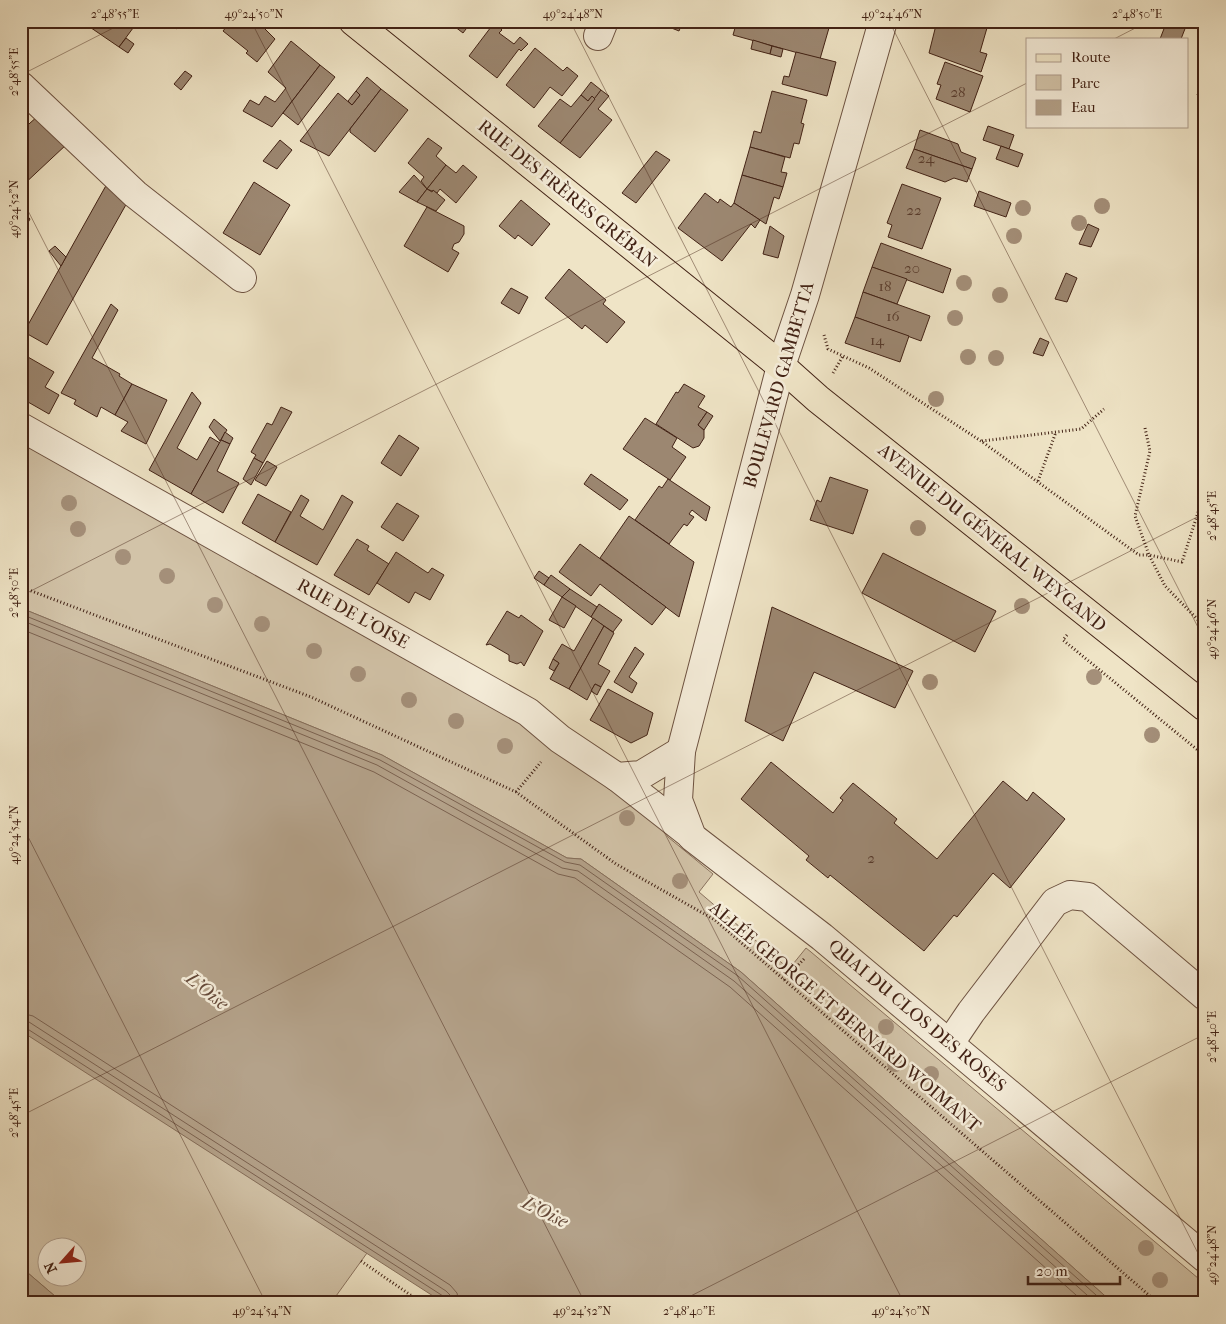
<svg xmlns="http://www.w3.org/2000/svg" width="1226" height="1324" font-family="'IM FELL French Canon',serif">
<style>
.green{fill:#d2c3a8;stroke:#8a725e;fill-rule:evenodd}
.water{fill:#b4a28a;stroke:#866f5b}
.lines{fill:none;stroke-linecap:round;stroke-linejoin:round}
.shore{stroke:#7b6250;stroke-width:1}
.building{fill:#9c8771;stroke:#422215}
.minor-casing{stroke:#6d5241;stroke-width:30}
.major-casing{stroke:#422215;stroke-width:30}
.path{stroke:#422215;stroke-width:3;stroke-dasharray:1 2.5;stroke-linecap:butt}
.minor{stroke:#f5edda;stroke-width:28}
.major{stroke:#efe4c6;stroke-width:28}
.tree{fill:#a48f79}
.ticks{fill:none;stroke:#422215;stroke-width:1;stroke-opacity:0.45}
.labels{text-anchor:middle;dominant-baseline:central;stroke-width:5;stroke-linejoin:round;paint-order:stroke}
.number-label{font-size:15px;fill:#583b2c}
.street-label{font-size:18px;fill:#422215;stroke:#f5edda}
.water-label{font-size:19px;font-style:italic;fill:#644838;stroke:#f5edda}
.neatline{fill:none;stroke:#422215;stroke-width:2}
.ticks-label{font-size:12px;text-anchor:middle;fill:#422215}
</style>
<rect width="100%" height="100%" fill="#efe4c6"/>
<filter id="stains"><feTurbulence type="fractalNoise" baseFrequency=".004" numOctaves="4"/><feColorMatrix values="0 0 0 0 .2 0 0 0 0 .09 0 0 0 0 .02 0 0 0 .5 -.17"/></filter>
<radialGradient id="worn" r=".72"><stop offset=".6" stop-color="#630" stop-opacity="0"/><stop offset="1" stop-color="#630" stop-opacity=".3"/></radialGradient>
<!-- green -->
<g class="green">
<path d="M 21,443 L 507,716 L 555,744 L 653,813 L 668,837 L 713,874 L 699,892 L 789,969 L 806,948 L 811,952 L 1205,1284 L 1205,1303 L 1113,1303 L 741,972 L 581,859 L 567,858 L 382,755 L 21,608 Z"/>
<path d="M 21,1030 L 367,1253 L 331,1303 L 63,1303 L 21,1267 ZM 48,1246 L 78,1246 L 78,1276 L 48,1276 Z"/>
</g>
<!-- water -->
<g class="water">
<path d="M 21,608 L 382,755 L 567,858 L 581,859 L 741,972 L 1113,1303 L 444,1303 L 21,1031 Z"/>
<path d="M 21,1267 L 63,1303 L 21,1303 Z"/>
</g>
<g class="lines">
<!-- shore -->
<g class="shore">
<path d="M 21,614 L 380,760 L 565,862 L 580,865 L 738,976 L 1105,1303"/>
<path d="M 21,620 L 377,765 L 562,868 L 578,871 L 734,981 L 1096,1303"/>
<path d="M 21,629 L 374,772 L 558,874 L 575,878 L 730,987 L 1085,1303"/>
<path d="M 21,1013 L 33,1016 L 450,1285 L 457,1293 L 459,1303"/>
<path d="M 21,1020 L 29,1022 L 446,1291 L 451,1296 L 452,1303"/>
<path d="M 21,1027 L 26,1028 L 443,1296 L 445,1303"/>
</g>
</g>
<!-- building -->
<g class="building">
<path d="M 81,21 L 132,21 L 136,24 L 119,47 Z"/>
<path d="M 167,21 L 183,21 L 177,29 Z"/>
<path d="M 231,21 L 257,21 L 275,39 L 257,62 L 246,53 L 248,51 L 223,31 Z"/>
<path d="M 452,21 L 472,21 L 463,33 L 450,23 Z"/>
<path d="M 654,21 L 683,21 L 679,31 Z"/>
<path d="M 737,21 L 777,23 L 778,21 L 831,21 L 820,59 L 733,35 Z"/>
<path d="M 937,21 L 989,21 L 980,52 L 987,54 L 981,72 L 929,53 Z"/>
<path d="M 1167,21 L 1188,21 L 1181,39 L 1160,39 Z"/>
<path d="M 496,24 L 502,30 L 499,33 L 514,44 L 520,37 L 528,44 L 521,51 L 519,49 L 497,78 L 469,56 L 491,27 Z"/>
<path d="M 126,38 L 134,44 L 128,53 L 119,47 Z"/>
<path d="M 753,40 L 772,46 L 770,54 L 751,49 Z"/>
<path d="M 291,41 L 320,65 L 272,127 L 243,111 L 250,100 L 259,105 L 265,96 L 275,102 L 286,88 L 268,72 Z"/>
<path d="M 772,46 L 783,49 L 781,57 L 770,54 Z"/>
<path d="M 535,48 L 563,71 L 567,67 L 578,76 L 562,96 L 550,87 L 534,108 L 506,85 Z"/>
<path d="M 796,52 L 836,62 L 827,96 L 782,84 L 784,76 L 789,77 Z"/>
<path d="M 945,62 L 983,76 L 970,112 L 936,99 L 941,85 L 937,84 Z"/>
<path d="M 320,65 L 335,77 L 298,125 L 283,113 Z"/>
<path d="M 185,71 L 192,76 L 181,90 L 174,84 Z"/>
<path d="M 1205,74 L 1205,98 L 1197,95 Z"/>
<path d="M 367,77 L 381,89 L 329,156 L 300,141 L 338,93 L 352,105 L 360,95 L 356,91 Z"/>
<path d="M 591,82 L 601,90 L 595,99 L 592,96 L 588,101 L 581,95 Z"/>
<path d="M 381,89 L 408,110 L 375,152 L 350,132 L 350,129 Z"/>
<path d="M 601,90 L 609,96 L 598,109 L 612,120 L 580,158 L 560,143 Z"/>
<path d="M 356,91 L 360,95 L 352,105 L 348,101 Z"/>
<path d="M 772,91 L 807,100 L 801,123 L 804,124 L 799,144 L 794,143 L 790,158 L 750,147 L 754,131 L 761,133 Z"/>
<path d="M 581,95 L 588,101 L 592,96 L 595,99 L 560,143 L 538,126 L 560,99 L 571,107 Z"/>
<path d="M 38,116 L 67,144 L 21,187 L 21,131 Z"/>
<path d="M 988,126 L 1014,135 L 1009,149 L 983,140 Z"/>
<path d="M 920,130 L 958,144 L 961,152 L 976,158 L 972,169 L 914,149 Z"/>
<path d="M 428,138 L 442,148 L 436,156 L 446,165 L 427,189 L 421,181 L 424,177 L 408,163 Z"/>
<path d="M 280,140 L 292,150 L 277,169 L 263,161 Z"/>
<path d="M 1001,146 L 1023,154 L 1018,167 L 996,159 Z"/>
<path d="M 750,147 L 785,157 L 781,172 L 787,173 L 783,187 L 742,175 Z"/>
<path d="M 914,149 L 972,169 L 967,182 L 954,178 L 945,182 L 906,168 Z"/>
<path d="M 656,151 L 670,160 L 636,203 L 622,193 Z"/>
<path d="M 446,165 L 456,173 L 463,165 L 477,177 L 456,203 L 440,189 L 437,193 L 427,189 Z"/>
<path d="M 414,175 L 427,189 L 417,202 L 399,192 Z"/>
<path d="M 742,175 L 783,187 L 779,199 L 774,197 L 766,224 L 734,203 Z"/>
<path d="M 108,182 L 128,201 L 47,345 L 24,332 Z"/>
<path d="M 254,182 L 290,205 L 260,255 L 223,233 Z"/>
<path d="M 902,184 L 941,198 L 922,249 L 888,237 L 892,225 L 887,223 Z"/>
<path d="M 427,189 L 432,192 L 433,190 L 445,200 L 436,211 L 417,202 Z"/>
<path d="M 979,191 L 1011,203 L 1006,217 L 974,206 Z"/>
<path d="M 705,193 L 718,203 L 720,199 L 731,207 L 734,203 L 760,220 L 755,228 L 751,224 L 722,261 L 678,228 Z"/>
<path d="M 521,200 L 550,224 L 532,246 L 518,235 L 515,239 L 499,226 Z"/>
<path d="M 427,207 L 464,226 L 464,234 L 459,242 L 454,244 L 452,249 L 459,253 L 448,272 L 404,246 Z"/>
<path d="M 21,209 L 30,219 L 21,235 Z"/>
<path d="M 1088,224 L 1099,229 L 1091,247 L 1079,244 Z"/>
<path d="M 770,226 L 784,236 L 778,258 L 763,254 Z"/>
<path d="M 881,243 L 951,269 L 943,293 L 872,267 Z"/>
<path d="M 55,246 L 66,257 L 61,266 L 49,251 Z"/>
<path d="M 872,267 L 907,279 L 897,304 L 863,292 Z"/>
<path d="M 569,269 L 606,300 L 603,304 L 625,322 L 607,343 L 585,325 L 582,329 L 545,298 Z"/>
<path d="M 1066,273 L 1077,278 L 1067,302 L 1055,299 Z"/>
<path d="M 511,288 L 528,297 L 519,314 L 501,303 Z"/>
<path d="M 863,292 L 930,316 L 921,341 L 855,317 Z"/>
<path d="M 111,304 L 118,310 L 92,358 L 120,374 L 119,376 L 132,384 L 115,415 L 101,407 L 97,417 L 74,404 L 76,400 L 61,393 Z"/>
<path d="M 855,317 L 909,336 L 900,362 L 845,343 Z"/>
<path d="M 1040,338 L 1049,342 L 1043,356 L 1033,353 Z"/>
<path d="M 21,353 L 54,372 L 45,387 L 59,395 L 49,414 L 21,398 Z"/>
<path d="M 132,384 L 167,400 L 146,444 L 121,431 L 128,422 L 115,415 Z"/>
<path d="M 684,384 L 705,396 L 698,407 L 707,412 L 698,425 L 704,430 L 704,438 L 699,446 L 693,448 L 656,424 L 676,392 L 678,393 Z"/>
<path d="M 192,392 L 201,403 L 177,448 L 197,460 L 210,437 L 220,443 L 191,494 L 149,470 Z"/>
<path d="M 281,407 L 292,412 L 263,463 L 254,458 L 256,455 L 251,452 L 267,423 L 272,425 Z"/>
<path d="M 707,412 L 713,416 L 704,430 L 698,425 Z"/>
<path d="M 645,418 L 677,438 L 672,447 L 686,457 L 670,480 L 623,449 Z"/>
<path d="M 214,419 L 227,430 L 220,441 L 209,427 Z"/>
<path d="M 225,432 L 233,438 L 230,444 L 221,440 Z"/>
<path d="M 399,435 L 419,448 L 401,476 L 381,463 Z"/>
<path d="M 221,440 L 230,444 L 217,471 L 239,483 L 223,513 L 191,494 Z"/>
<path d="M 254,458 L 263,463 L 251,485 L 243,479 Z"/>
<path d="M 267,461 L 277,467 L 266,486 L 255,480 Z"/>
<path d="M 591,474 L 628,500 L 620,510 L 584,484 Z"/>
<path d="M 830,477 L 868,490 L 853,534 L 810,520 L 817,500 L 821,502 Z"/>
<path d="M 668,479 L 710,507 L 706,521 L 692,510 L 689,514 L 694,517 L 687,526 L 684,524 L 669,544 L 635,520 L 659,486 L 662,488 Z"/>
<path d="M 258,494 L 291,512 L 275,542 L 242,523 Z"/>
<path d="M 301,495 L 309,500 L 300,516 L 323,530 L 342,495 L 353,502 L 317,565 L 275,542 Z"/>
<path d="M 397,503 L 419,516 L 403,541 L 381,527 Z"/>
<path d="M 629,516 L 694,562 L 679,617 L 600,558 Z"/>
<path d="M 357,539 L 369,546 L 367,550 L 389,564 L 369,595 L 334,575 Z"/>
<path d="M 580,544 L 666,607 L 652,625 L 600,584 L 591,596 L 559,572 Z"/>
<path d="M 396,552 L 428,573 L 432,568 L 444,575 L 430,600 L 415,592 L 409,603 L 377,583 Z"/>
<path d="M 883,553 L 996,611 L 975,652 L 862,593 Z"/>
<path d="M 539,571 L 549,578 L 544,585 L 534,578 Z"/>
<path d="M 551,575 L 570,589 L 562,597 L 544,585 Z"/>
<path d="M 570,589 L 597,607 L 591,617 L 562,597 Z"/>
<path d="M 562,597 L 576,606 L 564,628 L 549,620 Z"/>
<path d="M 599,604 L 622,620 L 613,632 L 591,617 Z"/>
<path d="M 772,607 L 913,671 L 895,708 L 814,672 L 783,741 L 745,721 Z"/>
<path d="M 507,611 L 519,618 L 521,615 L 543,631 L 524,666 L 521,662 L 517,664 L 509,661 L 509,655 L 490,644 L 486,645 Z"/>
<path d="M 593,618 L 604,626 L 569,689 L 550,679 L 559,663 L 553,659 L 562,644 L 574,651 Z"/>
<path d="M 604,626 L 614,633 L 598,664 L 610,671 L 601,687 L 595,684 L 587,700 L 569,689 Z"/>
<path d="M 635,647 L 644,654 L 629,677 L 637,683 L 632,693 L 614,682 Z"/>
<path d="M 553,659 L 559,663 L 554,671 L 549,668 Z"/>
<path d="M 595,684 L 601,687 L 597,695 L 591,691 Z"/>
<path d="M 608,689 L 653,713 L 647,735 L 631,743 L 590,720 Z"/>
<path d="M 771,762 L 833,813 L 843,800 L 840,798 L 853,783 L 897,819 L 894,823 L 937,859 L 1003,781 L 1027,801 L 1033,792 L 1065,819 L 1010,888 L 993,873 L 957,917 L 954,915 L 924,951 L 830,875 L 828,878 L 806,860 L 809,856 L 741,799 Z"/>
</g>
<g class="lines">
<!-- minor casing -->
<g class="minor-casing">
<g id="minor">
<path d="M 883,21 L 805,295 L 781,366 L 681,751 L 678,800 L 692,837 L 822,937 L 1205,1258"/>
<path d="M 598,36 L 604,21"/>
<path d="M 21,86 L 135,194 L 242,278"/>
<path d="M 21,427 L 528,712 L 560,739 L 617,777 L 641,775 L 681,751"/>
<path d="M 617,777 L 691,835"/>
<path d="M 950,1043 L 971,1012 L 1055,902 L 1070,895 L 1088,897 L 1205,996"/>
</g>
</g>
<!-- major casing -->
<g class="major-casing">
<path id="major" d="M 353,21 L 781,366 L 818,399 L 1205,707"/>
</g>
<!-- path -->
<g class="path">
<path d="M 824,335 L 828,349 L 869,368 L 981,441 L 1139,555 L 1149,555 L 1165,586 L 1205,627"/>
<path d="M 833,373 L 843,356"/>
<path d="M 1145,428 L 1150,451 L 1135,516 L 1149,555 L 1182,562 L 1205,491"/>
<path d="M 982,441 L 1081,429 L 1104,409"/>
<path d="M 1038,481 L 1056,432"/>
<path d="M 21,587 L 311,697 L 516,792 L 616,864 L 715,920 L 1158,1303"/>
<path d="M 1067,635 L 1063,640 L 1205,756"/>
<path d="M 516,792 L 541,762"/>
<path d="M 784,980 L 804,959"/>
<path d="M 361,1261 L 422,1303"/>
</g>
<!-- minor -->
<use href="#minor" class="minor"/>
<!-- major -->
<use href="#major" class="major"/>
</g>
<!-- trees -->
<g class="tree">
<circle cx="1102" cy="206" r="8"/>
<circle cx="1023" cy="208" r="8"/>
<circle cx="1079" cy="223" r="8"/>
<circle cx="1014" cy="236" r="8"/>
<circle cx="964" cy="283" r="8"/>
<circle cx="1000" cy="295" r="8"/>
<circle cx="955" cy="318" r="8"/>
<circle cx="968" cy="357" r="8"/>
<circle cx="996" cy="358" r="8"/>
<circle cx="936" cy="399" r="8"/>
<circle cx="69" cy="503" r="8"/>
<circle cx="918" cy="528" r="8"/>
<circle cx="78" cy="529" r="8"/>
<circle cx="123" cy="557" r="8"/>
<circle cx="167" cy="576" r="8"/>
<circle cx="215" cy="605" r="8"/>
<circle cx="1022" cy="606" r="8"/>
<circle cx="262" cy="624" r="8"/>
<circle cx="314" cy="651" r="8"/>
<circle cx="358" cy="674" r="8"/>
<circle cx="1094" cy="677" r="8"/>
<circle cx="930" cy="682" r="8"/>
<circle cx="409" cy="700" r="8"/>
<circle cx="456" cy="721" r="8"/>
<circle cx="1152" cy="735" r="8"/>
<circle cx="505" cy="746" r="8"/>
<circle cx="627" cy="818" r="8"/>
<circle cx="680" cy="881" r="8"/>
<circle cx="854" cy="1025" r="8"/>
<circle cx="886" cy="1027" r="8"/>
<circle cx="895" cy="1064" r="8"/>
<circle cx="931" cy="1074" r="8"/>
<circle cx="1146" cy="1248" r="8"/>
<circle cx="1160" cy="1280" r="8"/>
</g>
<!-- ticks -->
<path class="ticks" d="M 251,21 L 904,1303M 570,21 L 1205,1267M 889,21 L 1205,641M 1114,39 L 1149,21M 21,75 L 127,21M 21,197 L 585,1303M 21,596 L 1027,83M 21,823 L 266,1303M 21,1116 L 1205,513M 677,1303 L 1205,1034"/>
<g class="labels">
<!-- number labels -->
<g class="number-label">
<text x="958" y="92">28</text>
<text x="926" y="158">24</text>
<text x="914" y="210">22</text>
<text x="912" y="268">20</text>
<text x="885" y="286">18</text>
<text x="893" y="316">16</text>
<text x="877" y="340">14</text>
<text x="871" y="858">2</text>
</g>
<!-- street labels -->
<g class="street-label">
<text transform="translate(567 194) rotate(39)">RUE DES FRÈRES GRÉBAN</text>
<text transform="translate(779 385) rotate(-74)">BOULEVARD GAMBETTA</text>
<text transform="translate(992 538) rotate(39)">AVENUE DU GÉNÉRAL WEYGAND</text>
<text transform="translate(353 614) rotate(29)">RUE DE L'OISE</text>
<text transform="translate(917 1016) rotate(40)">QUAI DU CLOS DES ROSES</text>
<text transform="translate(845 1017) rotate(40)">ALLÉE GEORGE ET BERNARD WOIMANT</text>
</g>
<!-- water labels -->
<g class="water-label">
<text transform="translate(207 991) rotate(39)">L'Oise</text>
<text transform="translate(545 1212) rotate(27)">L'Oise</text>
</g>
</g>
<!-- margin -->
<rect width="1226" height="1324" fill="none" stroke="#efe4c6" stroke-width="55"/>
<!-- legend -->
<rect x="1026" y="38" width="162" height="90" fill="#f5edda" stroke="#ad9c8b"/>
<rect x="1036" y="54" width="25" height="8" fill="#efe4c6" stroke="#ad9c8b"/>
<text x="1071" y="62" font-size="15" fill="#422215">Route</text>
<rect x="1036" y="75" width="25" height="15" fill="#d2c3a8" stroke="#ad9c8b"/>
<text x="1071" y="88" font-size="15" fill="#422215">Parc</text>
<rect x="1036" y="100" width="25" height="15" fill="#b4a28a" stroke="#ad9c8b"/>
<text x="1071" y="112" font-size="15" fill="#422215">Eau</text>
<!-- north arrow -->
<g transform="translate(62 1262) rotate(243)"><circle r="24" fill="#f5edda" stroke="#ad9c8b"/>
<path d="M0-4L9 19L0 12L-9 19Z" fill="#8f2418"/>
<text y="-8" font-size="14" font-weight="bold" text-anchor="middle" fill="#422215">N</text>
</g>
<!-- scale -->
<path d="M1028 1276v8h92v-8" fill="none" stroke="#422215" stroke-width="2.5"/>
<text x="1036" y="1276" font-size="15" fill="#422215" stroke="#f5edda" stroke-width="4" paint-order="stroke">20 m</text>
<rect x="28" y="28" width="1170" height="1268" class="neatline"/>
<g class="ticks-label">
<text x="115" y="18">2°48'55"E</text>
<text x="254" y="18">49°24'50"N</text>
<text x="573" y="18">49°24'48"N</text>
<text x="892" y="18">49°24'46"N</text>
<text x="1137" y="18">2°48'50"E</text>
<text transform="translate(14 72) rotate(-90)" y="4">2°48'55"E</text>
<text transform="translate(14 209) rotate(-90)" y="4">49°24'52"N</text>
<text transform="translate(1212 516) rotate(-90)" y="4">2°48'45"E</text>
<text transform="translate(14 593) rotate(-90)" y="4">2°48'50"E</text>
<text transform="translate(1212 629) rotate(-90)" y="4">49°24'46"N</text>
<text transform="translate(14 835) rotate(-90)" y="4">49°24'54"N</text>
<text transform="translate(1212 1037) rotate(-90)" y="4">2°48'40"E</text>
<text transform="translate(14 1113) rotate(-90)" y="4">2°48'45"E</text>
<text transform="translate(1212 1255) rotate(-90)" y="4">49°24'48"N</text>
<text x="262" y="1315">49°24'54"N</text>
<text x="582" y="1315">49°24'52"N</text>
<text x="689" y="1315">2°48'40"E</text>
<text x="901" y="1315">49°24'50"N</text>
</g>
<rect width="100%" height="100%" filter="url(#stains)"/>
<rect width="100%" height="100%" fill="url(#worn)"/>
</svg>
